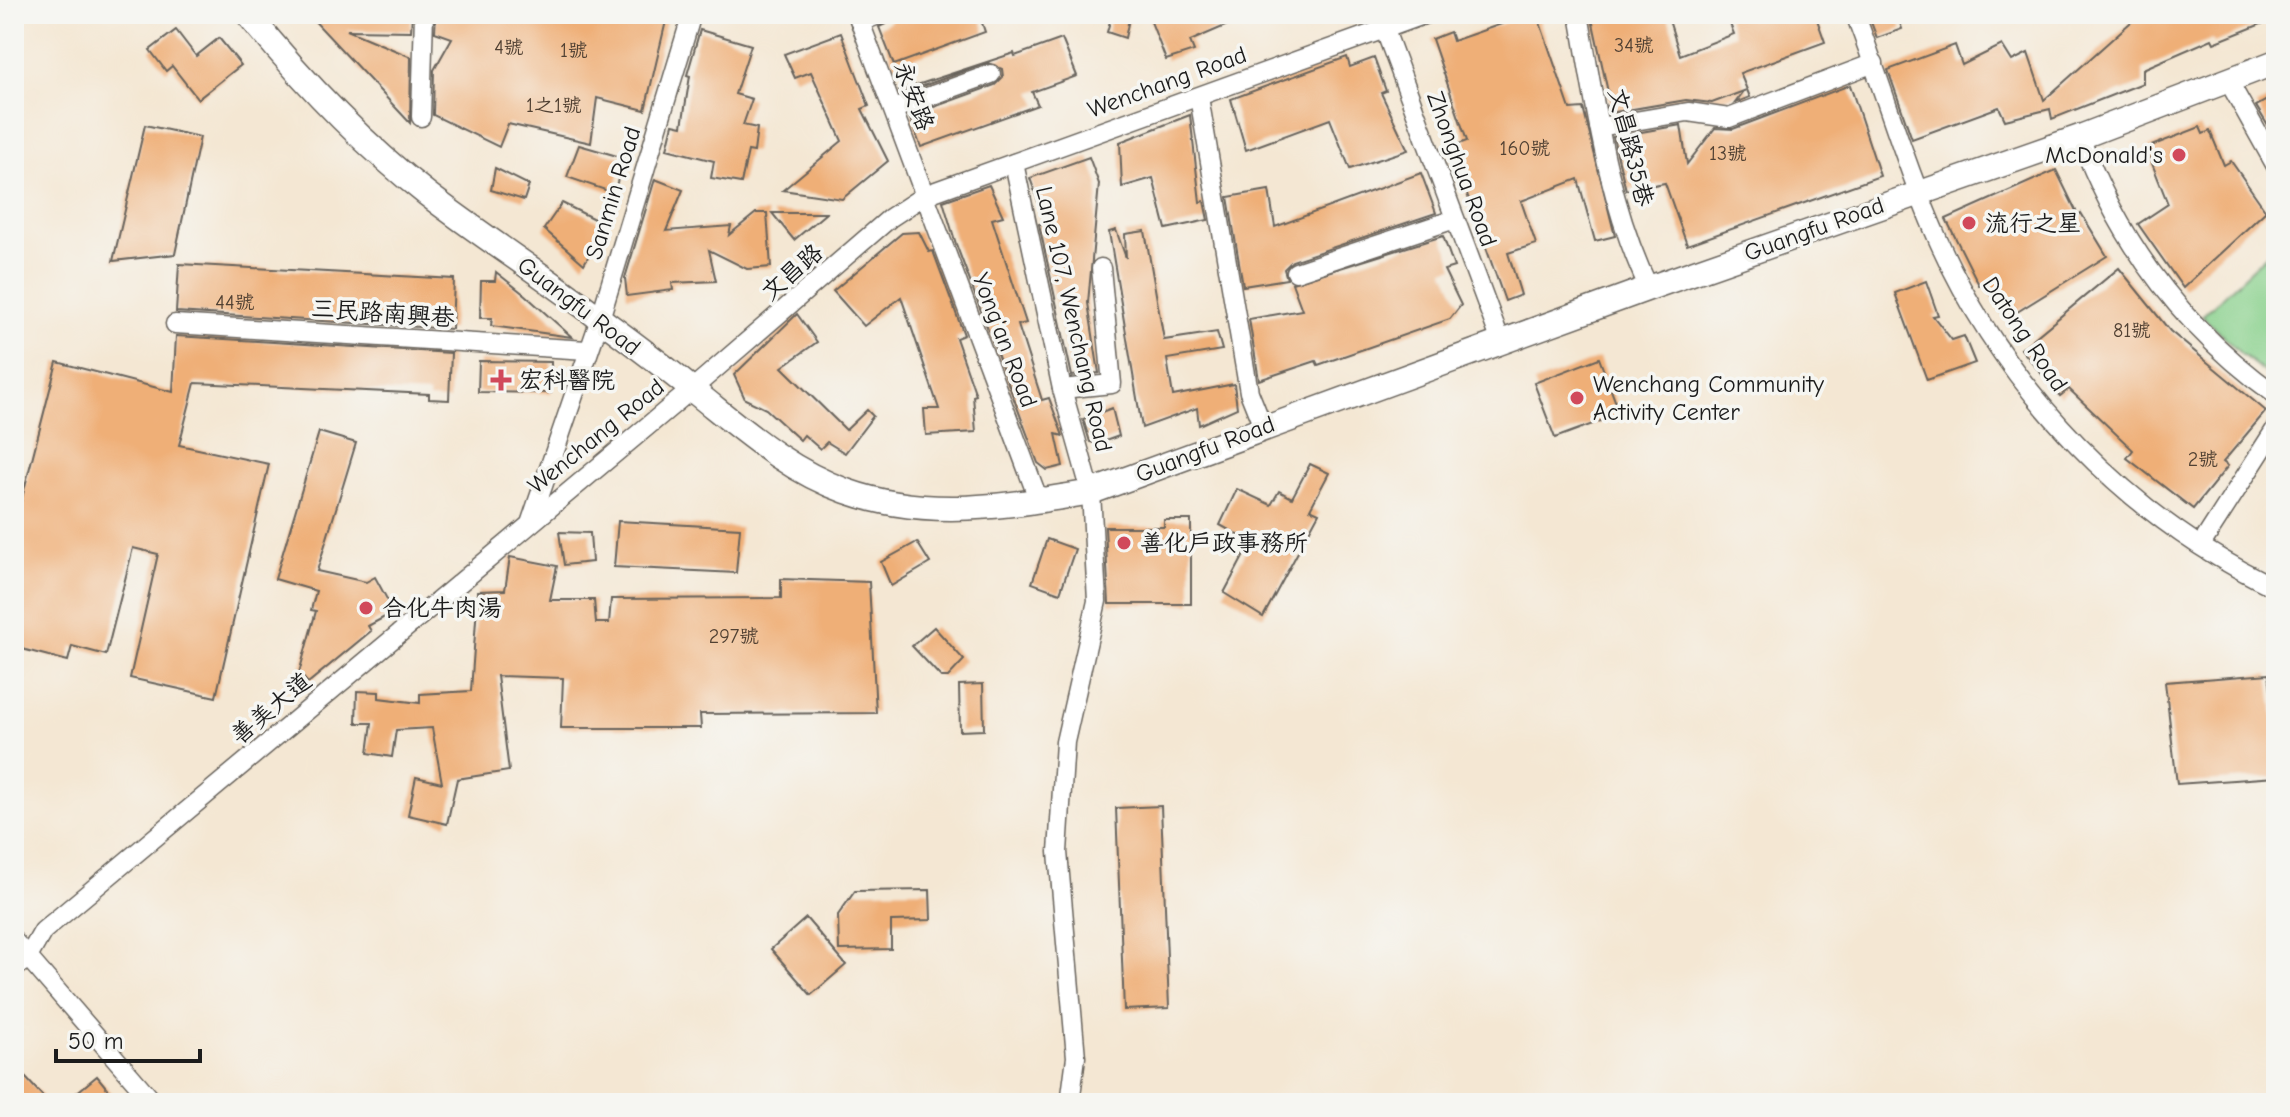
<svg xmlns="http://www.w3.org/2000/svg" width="2290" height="1117" font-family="'Comic Neue','LXGW WenKai TC',sans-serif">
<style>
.green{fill:#88d08b;stroke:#527654;stroke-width:2}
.building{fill:#efaf77}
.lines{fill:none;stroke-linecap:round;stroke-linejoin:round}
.minor-casing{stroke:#68635c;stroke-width:21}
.major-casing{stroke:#68635c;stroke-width:27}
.minor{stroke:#fff;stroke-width:18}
.major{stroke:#fff;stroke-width:24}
.poi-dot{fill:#d1495b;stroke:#f6f6f2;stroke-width:3}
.labels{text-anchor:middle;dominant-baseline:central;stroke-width:7;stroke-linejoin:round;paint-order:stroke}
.number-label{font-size:20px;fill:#514133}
.street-label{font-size:24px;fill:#1c1c1c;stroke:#f6f6f2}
.poi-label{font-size:24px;fill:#1c1c1c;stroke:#f6f6f2;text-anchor:start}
</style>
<rect width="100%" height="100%" fill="#f6f6f2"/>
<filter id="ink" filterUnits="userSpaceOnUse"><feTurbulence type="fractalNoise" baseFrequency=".0125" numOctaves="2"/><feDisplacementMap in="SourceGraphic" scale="16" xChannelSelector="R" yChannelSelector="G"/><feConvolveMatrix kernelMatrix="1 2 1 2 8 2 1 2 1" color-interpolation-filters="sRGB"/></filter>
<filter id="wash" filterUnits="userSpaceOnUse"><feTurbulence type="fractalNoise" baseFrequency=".006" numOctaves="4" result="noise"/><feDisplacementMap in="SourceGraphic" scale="32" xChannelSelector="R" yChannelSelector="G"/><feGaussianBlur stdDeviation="1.8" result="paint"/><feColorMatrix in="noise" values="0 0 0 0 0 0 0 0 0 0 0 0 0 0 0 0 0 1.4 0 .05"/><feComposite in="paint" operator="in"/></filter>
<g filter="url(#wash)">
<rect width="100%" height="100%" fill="#f4e7d3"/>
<!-- green -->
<path class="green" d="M 2276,246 L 2276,381 L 2241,354 L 2202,316 Z"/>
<g id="blocks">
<!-- building -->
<g class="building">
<path d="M 308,14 L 412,14 L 411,31 L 347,30 L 411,57 L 410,123 Z"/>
<path d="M 436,14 L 642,14 L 666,21 L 645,110 L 597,98 L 591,143 L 508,124 L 499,147 L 433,115 L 434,70 L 452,38 L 435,32 Z"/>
<path d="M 893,14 L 979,14 L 985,32 L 894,65 L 879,27 L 890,22 Z"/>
<path d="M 1112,14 L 1130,14 L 1125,38 L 1107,32 Z"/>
<path d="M 1148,14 L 1253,14 L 1190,41 L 1194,51 L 1166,60 Z"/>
<path d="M 1530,14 L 1537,14 L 1570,109 L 1583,108 L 1615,236 L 1595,241 L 1578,179 L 1521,201 L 1536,244 L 1508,253 L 1521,295 L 1505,301 L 1455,160 L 1460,158 L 1456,145 L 1467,141 L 1432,39 L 1450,32 L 1453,41 Z"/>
<path d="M 1591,14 L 1667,14 L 1680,55 L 1734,34 L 1726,14 L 1815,14 L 1825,42 L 1740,73 L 1750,97 L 1735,103 L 1744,91 L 1712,103 L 1686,100 L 1609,113 L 1607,106 L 1611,106 Z"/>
<path d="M 1868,14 L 1897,14 L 1902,29 L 1877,38 Z"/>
<path d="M 2140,14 L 2276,14 L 2276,18 L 2214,43 L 2212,39 L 2143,69 L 2143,83 L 2052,119 L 2050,109 L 2005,120 L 1999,107 L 1912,139 L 1888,70 L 1955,45 L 1962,65 L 2002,45 L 2012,61 L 2028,53 L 2044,100 Z"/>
<path d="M 176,30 L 196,56 L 219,38 L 241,65 L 198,99 L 172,66 L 166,71 L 150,50 Z"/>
<path d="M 700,30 L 751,45 L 735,94 L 752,99 L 743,125 L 757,128 L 754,152 L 748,151 L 741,183 L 711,178 L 714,161 L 667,149 L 673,124 L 682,126 L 690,76 L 687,75 Z"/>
<path d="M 841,33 L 869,106 L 862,109 L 888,161 L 842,199 L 783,190 L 842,141 L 811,72 L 795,78 L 784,54 Z"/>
<path d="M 1062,39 L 1077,76 L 1032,92 L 1038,105 L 921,147 L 909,116 L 995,85 L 1003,77 L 1002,69 L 988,63 L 900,94 L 899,91 L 1014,53 L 1015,56 Z"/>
<path d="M 1347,57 L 1350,67 L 1374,58 L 1386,91 L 1381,93 L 1408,150 L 1350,169 L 1330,119 L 1246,150 L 1231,99 Z"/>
<path d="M 1850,85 L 1880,176 L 1687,245 L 1665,183 L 1626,190 L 1613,137 L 1681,125 L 1687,164 L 1715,128 L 1733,129 Z"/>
<path d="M 2276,95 L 2276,139 L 2256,106 Z"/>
<path d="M 1190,115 L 1200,202 L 1204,201 L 1208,220 L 1166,229 L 1153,178 L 1122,187 L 1120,142 Z"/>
<path d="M 145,125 L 200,137 L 175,254 L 113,261 Z"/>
<path d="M 2200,127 L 2203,134 L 2210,131 L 2224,165 L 2231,161 L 2266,211 L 2183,288 L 2138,224 L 2168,204 L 2146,148 Z"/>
<path d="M 579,145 L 624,158 L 614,193 L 567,177 Z"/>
<path d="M 1089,157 L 1099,184 L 1088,303 L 1099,373 L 1072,376 L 1039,224 L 1046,223 L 1030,178 Z"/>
<path d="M 495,168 L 529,185 L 524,200 L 491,190 Z"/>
<path d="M 2056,170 L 2078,215 L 2081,213 L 2107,256 L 2006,319 L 1983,283 L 1979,285 L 1946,219 Z"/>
<path d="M 1421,173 L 1436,213 L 1292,261 L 1284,269 L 1287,279 L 1243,286 L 1228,197 L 1269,190 L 1275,227 Z"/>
<path d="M 655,179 L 683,190 L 666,231 L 731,226 L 729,235 L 756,213 L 767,213 L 771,267 L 747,269 L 709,250 L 716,281 L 672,283 L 673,290 L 627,296 L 625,278 Z"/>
<path d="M 989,185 L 1003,216 L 992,219 L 1026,323 L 1018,325 L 1042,400 L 1049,398 L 1063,436 L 1056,434 L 1063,466 L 1047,470 L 1038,463 L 956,244 L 943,201 Z"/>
<path d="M 562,203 L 606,225 L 584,264 L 544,229 Z"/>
<path d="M 772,213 L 826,213 L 794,240 Z"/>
<path d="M 1116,230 L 1126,258 L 1125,234 L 1145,231 L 1164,340 L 1217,332 L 1222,350 L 1167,359 L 1173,396 L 1234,384 L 1237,408 L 1199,425 L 1197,408 L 1142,428 L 1109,232 Z"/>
<path d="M 919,232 L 929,252 L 933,251 L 964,335 L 956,338 L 976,395 L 973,396 L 976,432 L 926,435 L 924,409 L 939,409 L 901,297 L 864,326 L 833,291 L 902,233 Z"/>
<path d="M 1443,236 L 1454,267 L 1444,270 L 1461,305 L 1450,319 L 1318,365 L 1316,361 L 1259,380 L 1249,319 L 1302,310 L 1292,283 Z"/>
<path d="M 179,264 L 454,279 L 452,329 L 176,312 Z"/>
<path d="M 2119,268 L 2170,331 L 2266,411 L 2223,462 L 2228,466 L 2193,509 L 2127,458 L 2133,450 L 2069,389 L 2060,396 L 2021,349 Z"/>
<path d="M 496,272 L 525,295 L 572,337 L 491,326 L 492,318 L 480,318 L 481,281 L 495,281 Z"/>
<path d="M 1926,281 L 1938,315 L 1933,316 L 1952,340 L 1964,336 L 1975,363 L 1927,380 L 1895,293 Z"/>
<path d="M 797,314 L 817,342 L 782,367 L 846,430 L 867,410 L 873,416 L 845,453 L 827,442 L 820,449 L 804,435 L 800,440 L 766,409 L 745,399 L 734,375 Z"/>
<path d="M 176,336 L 451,353 L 449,400 L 429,399 L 429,394 L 195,383 L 179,445 L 269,464 L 216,697 L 130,678 L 158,554 L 133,548 L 106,655 L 72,646 L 68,661 L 14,647 L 14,529 L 57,362 L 173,392 Z"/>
<path d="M 1599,358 L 1620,414 L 1555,438 L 1534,383 Z"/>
<path d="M 479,361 L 551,362 L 551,393 L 478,392 Z"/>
<path d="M 1112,408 L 1119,436 L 1097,444 L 1090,442 L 1083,419 Z"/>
<path d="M 319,432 L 356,443 L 317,571 L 366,582 L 375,577 L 394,612 L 368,626 L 371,631 L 308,683 L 299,673 L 316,611 L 311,610 L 316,591 L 275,579 Z"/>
<path d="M 1310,464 L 1329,473 L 1310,509 L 1319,513 L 1263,617 L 1224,593 L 1251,542 L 1220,525 L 1237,489 L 1271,505 L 1279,491 L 1292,498 Z"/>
<path d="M 1164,520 L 1191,520 L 1191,604 L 1109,604 L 1105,527 L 1164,527 Z"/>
<path d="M 618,521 L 740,528 L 736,573 L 614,567 Z"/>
<path d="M 559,532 L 590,533 L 592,562 L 564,565 Z"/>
<path d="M 1047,539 L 1075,549 L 1060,593 L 1032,583 Z"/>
<path d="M 917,542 L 930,563 L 891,586 L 881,562 Z"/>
<path d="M 510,557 L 557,566 L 550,600 L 594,600 L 596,623 L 609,623 L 611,599 L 781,598 L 781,579 L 869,582 L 876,713 L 700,714 L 701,728 L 561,728 L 563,678 L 497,676 L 509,771 L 457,779 L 447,824 L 408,815 L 416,777 L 442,783 L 432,728 L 396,730 L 392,757 L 368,753 L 372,723 L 356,723 L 357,691 L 379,692 L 379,698 L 420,703 L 420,694 L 471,691 L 478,591 L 505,590 Z"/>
<path d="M 934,627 L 964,660 L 948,677 L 941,677 L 912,646 Z"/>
<path d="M 2269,674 L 2276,734 L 2276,777 L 2177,784 L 2165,682 Z"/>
<path d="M 983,684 L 984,730 L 960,731 L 959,685 Z"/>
<path d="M 1161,806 L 1169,1008 L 1124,1010 L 1116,808 Z"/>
<path d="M 930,890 L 931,920 L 891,921 L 891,949 L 839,950 L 838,915 L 855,891 Z"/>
<path d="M 806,918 L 846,965 L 811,995 L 771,949 Z"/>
<path d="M 14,1065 L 49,1103 L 26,1103 L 14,1090 Z"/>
<path d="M 97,1076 L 119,1103 L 64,1103 Z"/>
</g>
</g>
</g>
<g filter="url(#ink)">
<use href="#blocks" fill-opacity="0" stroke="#68635c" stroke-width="2"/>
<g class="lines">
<!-- minor casing -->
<g class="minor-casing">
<g id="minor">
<path d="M 857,14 L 1039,501"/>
<path d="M 1379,14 L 1501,342"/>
<path d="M 1579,14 C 1595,105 1608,204 1649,288"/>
<path d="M 1855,14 C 1884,90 1906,168 1939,242 C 2006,390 2129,519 2276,588"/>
<path d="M 860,22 L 881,14"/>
<path d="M 2229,82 L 2276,166"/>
<path d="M 1199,97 L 1249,392 L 1263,427"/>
<path d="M 894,109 L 991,74"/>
<path d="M 421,117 L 424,14"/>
<path d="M 1599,127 L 1688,112 L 1729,118 L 1874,63"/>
<path d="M 2080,137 C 2119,242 2185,330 2276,395"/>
<path d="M 1014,163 L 1062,389 L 1091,492 L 1097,601 L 1065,742 L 1058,852 L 1076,1057 L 1070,1103"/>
<path d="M 1296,272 L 1455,219"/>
<path d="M 175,324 L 587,350"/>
<path d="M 1062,389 L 1112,384 L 1101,268"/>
<path d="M 531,521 L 600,319 L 692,14"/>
<path d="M 2201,545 L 2276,428"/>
<path d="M 14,941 L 154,1103"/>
<path d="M 14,969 L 27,959 L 43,931 L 692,389 L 890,218 L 925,195 L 1426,14"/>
</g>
</g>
<!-- major casing -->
<g class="major-casing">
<path id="major" d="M 248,14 C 301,79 360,142 427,194 C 483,237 543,275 599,318 C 631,342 664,366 695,392 C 743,430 787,470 846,491 C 926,520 1010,506 1091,492 L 1649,288 L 2080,137 L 2276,62"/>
</g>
<!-- minor -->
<use href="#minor" class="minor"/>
<!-- major -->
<use href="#major" class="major"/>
</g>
</g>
<!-- markers -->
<g class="poi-dot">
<circle cx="2179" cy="155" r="8"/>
<circle cx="1969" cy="223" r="8"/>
<path d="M497 368h8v8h8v8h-8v8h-8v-8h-8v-8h8z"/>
<circle cx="1577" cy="398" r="8"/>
<circle cx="1124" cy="543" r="8"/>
<circle cx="366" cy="608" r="8"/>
</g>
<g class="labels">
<!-- number labels -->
<g class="number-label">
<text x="1634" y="45">34號</text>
<text x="509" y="47">4號</text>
<text x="574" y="50">1號</text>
<text x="554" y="105">1之1號</text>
<text x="1525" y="148">160號</text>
<text x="1728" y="153">13號</text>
<text x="235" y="302">44號</text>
<text x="2132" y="330">81號</text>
<text x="2203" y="459">2號</text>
<text x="734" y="636">297號</text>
</g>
<!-- street labels -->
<g class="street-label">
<text transform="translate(1167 82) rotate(-20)">Wenchang Road</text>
<text transform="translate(914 96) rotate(69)">永安路</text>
<text transform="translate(1631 147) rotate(76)">文昌路35巷</text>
<text transform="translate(1462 169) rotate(70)">Zhonghua Road</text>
<text transform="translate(613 193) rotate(-73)">Sanmin Road</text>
<text transform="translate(1814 229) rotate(-20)">Guangfu Road</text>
<text transform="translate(792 272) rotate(-41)">文昌路</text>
<text transform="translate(579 306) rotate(37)">Guangfu Road</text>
<text transform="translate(383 313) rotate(4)">三民路南興巷</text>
<text transform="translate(1074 319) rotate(77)">Lane 107, Wenchang Road</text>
<text transform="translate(2025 334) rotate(56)">Datong Road</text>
<text transform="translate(1005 340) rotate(69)">Yong'an Road</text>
<text transform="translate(596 436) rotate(-39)">Wenchang Road</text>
<text transform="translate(1205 449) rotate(-21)">Guangfu Road</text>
<text transform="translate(271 708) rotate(-40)">善美大道</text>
</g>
<!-- poi labels -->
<g class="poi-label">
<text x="2163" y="155" text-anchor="end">McDonald's</text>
<text x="1985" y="223">流行之星</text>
<text x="519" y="380">宏科醫院</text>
<text x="1593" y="384">Wenchang Community<tspan x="1593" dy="28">Activity Center</tspan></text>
<text x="1140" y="543">善化戶政事務所</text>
<text x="382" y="608">合化牛肉湯</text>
</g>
</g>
<!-- margin -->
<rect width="2290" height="1117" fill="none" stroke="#f6f6f2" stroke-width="48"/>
<!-- scale -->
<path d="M56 1049v12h144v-12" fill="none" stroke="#1c1c1c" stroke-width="4"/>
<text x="68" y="1049" font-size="24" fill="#1c1c1c" stroke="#f6f6f2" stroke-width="6" paint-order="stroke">50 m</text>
</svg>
